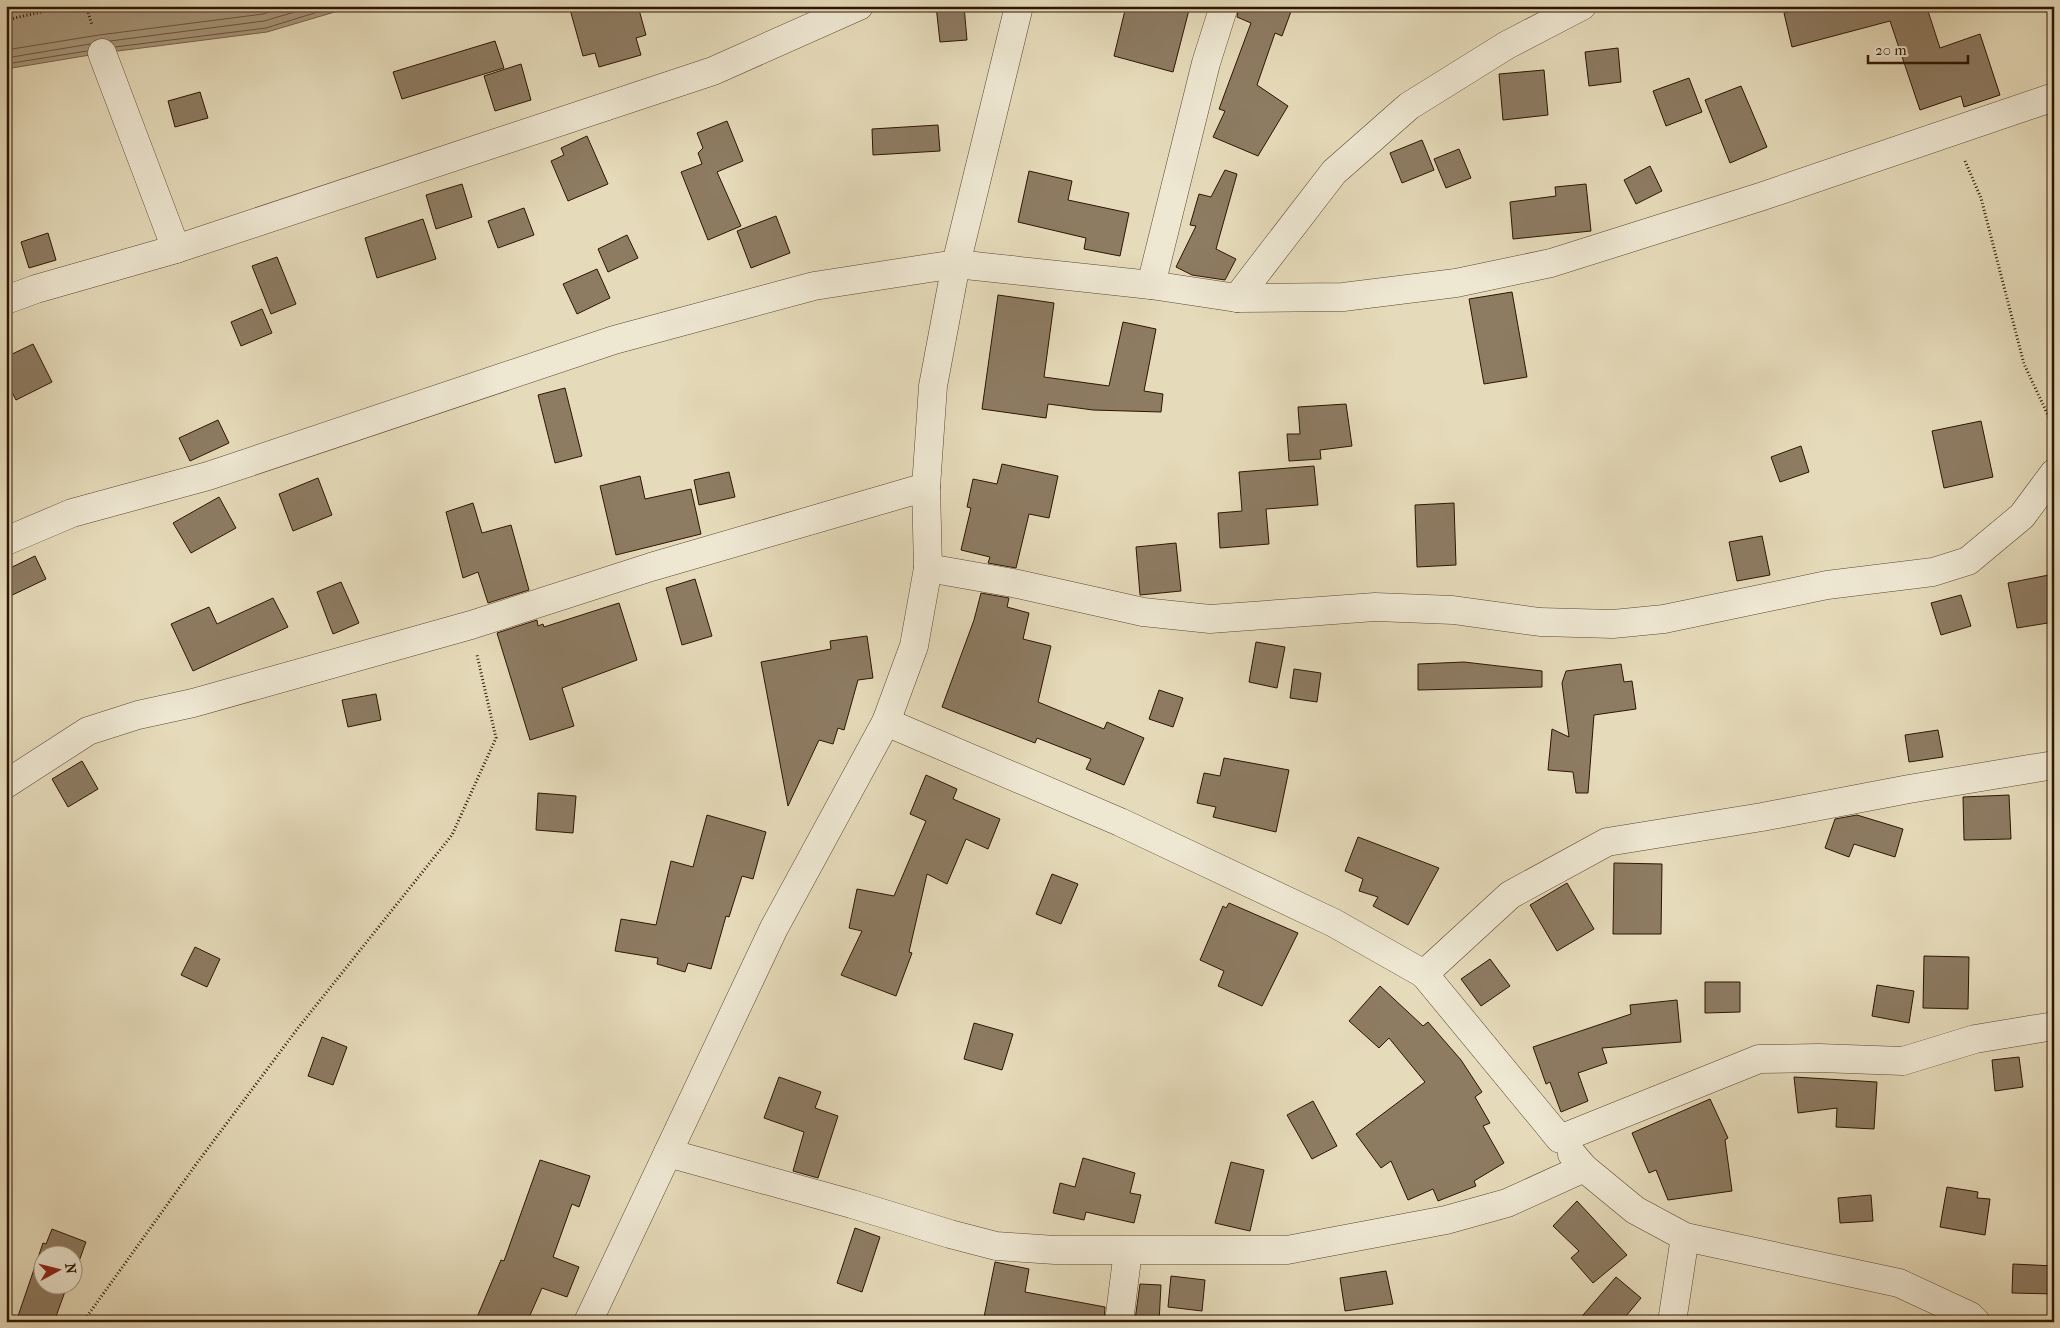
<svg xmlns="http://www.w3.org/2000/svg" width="2060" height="1328" font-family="'IM FELL French Canon',serif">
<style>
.water{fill:#a7977b;stroke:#77634b}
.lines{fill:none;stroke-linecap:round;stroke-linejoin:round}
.shore{stroke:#6a563f;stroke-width:1}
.building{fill:#8d7b62;stroke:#2e1503}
.minor-casing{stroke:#5c4630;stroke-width:29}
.tertiary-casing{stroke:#5c4630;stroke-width:29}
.path{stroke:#2e1503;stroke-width:3;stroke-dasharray:1 2.5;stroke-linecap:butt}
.minor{stroke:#eee7d2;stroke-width:28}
.tertiary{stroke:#eee7d2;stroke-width:28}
</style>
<rect width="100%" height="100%" fill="#e5dab9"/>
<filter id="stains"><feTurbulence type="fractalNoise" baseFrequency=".004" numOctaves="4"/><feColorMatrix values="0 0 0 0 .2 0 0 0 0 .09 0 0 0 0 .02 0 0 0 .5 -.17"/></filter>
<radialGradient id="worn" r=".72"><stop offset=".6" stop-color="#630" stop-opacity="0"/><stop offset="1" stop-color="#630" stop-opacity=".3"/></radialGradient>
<!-- water -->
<path class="water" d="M 6,6 L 355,6 L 267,32 L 102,53 L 6,69 Z"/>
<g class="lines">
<!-- shore -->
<g class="shore">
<path d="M 110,41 L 264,21 L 315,6"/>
<path d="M 115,47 L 266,28 L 337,6"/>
<path d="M 6,50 L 99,35 L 263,14 L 289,6"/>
<path d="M 6,58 L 90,44"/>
<path d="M 6,64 L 87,51"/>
</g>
</g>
<!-- building -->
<g class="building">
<path d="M 569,6 L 638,6 L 646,35 L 636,38 L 641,55 L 599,67 L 595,53 L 583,56 Z"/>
<path d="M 936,6 L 964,6 L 967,40 L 940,42 Z"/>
<path d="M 1126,6 L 1190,6 L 1173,72 L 1114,56 Z"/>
<path d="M 1239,6 L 1293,6 L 1282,36 L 1275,33 L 1257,85 L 1288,106 L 1258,156 L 1213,137 L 1225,111 L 1219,109 L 1251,23 L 1237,17 Z"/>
<path d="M 1808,6 L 1912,6 L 1912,12 L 1927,8 L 1940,48 L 1980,34 L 2000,95 L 1964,107 L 1961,96 L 1920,110 L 1890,21 L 1792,47 L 1784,13 Z"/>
<path d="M 495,41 L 504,68 L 402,99 L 393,72 Z"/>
<path d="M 1618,48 L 1621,82 L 1589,86 L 1585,52 Z"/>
<path d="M 521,64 L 531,100 L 495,111 L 484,76 Z"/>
<path d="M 1544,70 L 1548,115 L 1503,120 L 1499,74 Z"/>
<path d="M 1689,78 L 1702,112 L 1666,126 L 1653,91 Z"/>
<path d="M 1741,86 L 1767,147 L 1730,163 L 1705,100 Z"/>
<path d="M 200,92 L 208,118 L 175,127 L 168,101 Z"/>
<path d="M 727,121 L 743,161 L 717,172 L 741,226 L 708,240 L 681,172 L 702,164 L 698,153 L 703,148 L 697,133 Z"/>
<path d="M 938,125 L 940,151 L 873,155 L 872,129 Z"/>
<path d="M 587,136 L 608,184 L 568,201 L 551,161 L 564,155 L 561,148 Z"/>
<path d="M 1422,140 L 1434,170 L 1402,183 L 1390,153 Z"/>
<path d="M 1459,149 L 1471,178 L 1446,188 L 1434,159 Z"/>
<path d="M 1650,166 L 1662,191 L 1636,204 L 1624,180 Z"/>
<path d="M 1225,170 L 1237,174 L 1216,249 L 1236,259 L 1225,280 L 1192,275 L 1176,267 L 1196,226 L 1190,225 L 1199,194 L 1211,197 Z"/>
<path d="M 1029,171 L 1072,181 L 1068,200 L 1129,213 L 1120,256 L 1084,249 L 1086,238 L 1018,222 Z"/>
<path d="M 462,184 L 472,217 L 436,229 L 426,195 Z"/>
<path d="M 1586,184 L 1591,231 L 1513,239 L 1510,202 L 1556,196 L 1555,187 Z"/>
<path d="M 524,208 L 534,235 L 498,248 L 488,221 Z"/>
<path d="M 776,216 L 790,253 L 751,268 L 737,231 Z"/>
<path d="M 423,219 L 436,259 L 377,278 L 365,238 Z"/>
<path d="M 48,233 L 56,260 L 29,268 L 21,242 Z"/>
<path d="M 627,235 L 638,258 L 608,272 L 598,249 Z"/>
<path d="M 277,257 L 296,304 L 271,314 L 252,266 Z"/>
<path d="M 597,269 L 610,298 L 577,314 L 563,284 Z"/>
<path d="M 1512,292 L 1527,377 L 1484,384 L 1469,299 Z"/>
<path d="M 998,295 L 1054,303 L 1044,377 L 1109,386 L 1123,322 L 1156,329 L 1144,391 L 1163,394 L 1161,412 L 1093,410 L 1048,404 L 1046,418 L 982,409 Z"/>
<path d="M 262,309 L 272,333 L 241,346 L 231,322 Z"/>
<path d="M 33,344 L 52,382 L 16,400 L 6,381 L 6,357 Z"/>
<path d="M 565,388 L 582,456 L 555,463 L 538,395 Z"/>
<path d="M 1346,404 L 1352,446 L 1320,450 L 1321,459 L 1289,461 L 1287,434 L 1300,434 L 1298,407 Z"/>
<path d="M 218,420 L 229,443 L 190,461 L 179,438 Z"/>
<path d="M 1981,421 L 1993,477 L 1944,488 L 1932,431 Z"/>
<path d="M 1801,446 L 1809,472 L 1780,482 L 1771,457 Z"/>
<path d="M 1002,464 L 1058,476 L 1049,518 L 1029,514 L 1016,568 L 988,563 L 990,557 L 961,550 L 971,508 L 967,507 L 973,479 L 997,484 Z"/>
<path d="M 1314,466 L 1318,505 L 1266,509 L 1269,544 L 1220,548 L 1218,513 L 1242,511 L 1239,472 Z"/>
<path d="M 729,472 L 735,497 L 699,505 L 694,480 Z"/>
<path d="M 640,476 L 645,499 L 691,489 L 701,534 L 616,555 L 600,486 Z"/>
<path d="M 318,478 L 332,515 L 293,531 L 279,494 Z"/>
<path d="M 219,497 L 236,528 L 191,553 L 173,523 Z"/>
<path d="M 473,503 L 482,533 L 511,525 L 529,590 L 488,603 L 478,572 L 463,578 L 446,512 Z"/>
<path d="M 1454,503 L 1456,565 L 1417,567 L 1415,505 Z"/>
<path d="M 1762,536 L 1770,575 L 1737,581 L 1729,542 Z"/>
<path d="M 1176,543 L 1181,591 L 1140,595 L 1136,547 Z"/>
<path d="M 35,556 L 46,579 L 6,598 L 6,570 Z"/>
<path d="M 2054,574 L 2054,622 L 2017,628 L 2008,583 Z"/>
<path d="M 695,579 L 712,636 L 682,645 L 666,588 Z"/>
<path d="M 341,582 L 359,623 L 333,634 L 317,592 Z"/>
<path d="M 981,593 L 1009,598 L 1007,607 L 1029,613 L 1023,639 L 1051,646 L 1038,702 L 1104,729 L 1107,722 L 1144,738 L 1124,785 L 1086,769 L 1091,759 L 1037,738 L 1035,743 L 942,707 L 974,620 Z"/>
<path d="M 1961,595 L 1971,626 L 1941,635 L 1931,603 Z"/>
<path d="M 273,598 L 288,627 L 193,671 L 171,624 L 209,607 L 217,624 Z"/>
<path d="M 619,603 L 637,660 L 562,688 L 574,726 L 530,740 L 497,633 L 537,620 L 538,626 L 543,624 L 544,627 Z"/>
<path d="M 867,636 L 873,678 L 858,680 L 844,730 L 838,728 L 833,744 L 819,740 L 788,806 L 761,662 L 831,649 L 830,641 Z"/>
<path d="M 1256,642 L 1285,647 L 1277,688 L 1249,682 Z"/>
<path d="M 1464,662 L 1542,671 L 1542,687 L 1418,690 L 1418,664 Z"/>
<path d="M 1621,664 L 1624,682 L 1632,681 L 1636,709 L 1594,715 L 1588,793 L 1576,793 L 1573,772 L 1548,770 L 1552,729 L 1569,737 L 1562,683 L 1566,671 Z"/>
<path d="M 1294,669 L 1321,673 L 1317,702 L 1290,698 Z"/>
<path d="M 1159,690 L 1183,698 L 1173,727 L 1149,719 Z"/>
<path d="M 376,694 L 381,720 L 348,727 L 342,700 Z"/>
<path d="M 1938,730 L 1943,757 L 1909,762 L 1905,735 Z"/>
<path d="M 1224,758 L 1289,770 L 1276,832 L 1213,817 L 1216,807 L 1197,803 L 1204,773 L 1220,776 Z"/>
<path d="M 82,761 L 98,789 L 68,807 L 52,779 Z"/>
<path d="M 926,775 L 957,789 L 953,799 L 1000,819 L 988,849 L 966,839 L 947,884 L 927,874 L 909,952 L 912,953 L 896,996 L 841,975 L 862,931 L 849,928 L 857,889 L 894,896 L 926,821 L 910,814 Z"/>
<path d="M 538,793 L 576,796 L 573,833 L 536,830 Z"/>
<path d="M 2009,795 L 2011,839 L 1964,840 L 1963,797 Z"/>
<path d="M 707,815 L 766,832 L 753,879 L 742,876 L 729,917 L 726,916 L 711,969 L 688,963 L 685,972 L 657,964 L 658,958 L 615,951 L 621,919 L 656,925 L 671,861 L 693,867 Z"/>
<path d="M 1857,815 L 1903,829 L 1895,857 L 1854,844 L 1849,857 L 1825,848 L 1835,819 Z"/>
<path d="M 1358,837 L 1439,868 L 1408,925 L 1373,906 L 1378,897 L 1359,891 L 1363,879 L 1345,871 Z"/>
<path d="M 1614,863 L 1662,864 L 1661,934 L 1613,934 Z"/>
<path d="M 1052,874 L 1078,884 L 1061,924 L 1036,914 Z"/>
<path d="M 1567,883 L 1594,929 L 1557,951 L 1530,905 Z"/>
<path d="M 1229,903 L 1298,933 L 1262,1006 L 1218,986 L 1224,971 L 1200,960 L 1223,906 L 1226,908 Z"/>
<path d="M 195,947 L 220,959 L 207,987 L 181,975 Z"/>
<path d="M 1924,956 L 1969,957 L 1968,1009 L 1923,1008 Z"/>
<path d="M 1490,959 L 1510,986 L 1481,1006 L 1461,979 Z"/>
<path d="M 1705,982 L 1740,982 L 1740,1012 L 1705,1013 Z"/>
<path d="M 1877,985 L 1914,991 L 1909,1023 L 1872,1016 Z"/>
<path d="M 1380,986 L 1423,1026 L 1428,1022 L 1461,1060 L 1482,1092 L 1475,1097 L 1490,1123 L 1483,1126 L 1504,1163 L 1474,1181 L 1476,1186 L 1438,1201 L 1433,1189 L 1408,1200 L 1391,1161 L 1381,1168 L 1356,1134 L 1425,1082 L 1389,1038 L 1379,1048 L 1349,1021 Z"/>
<path d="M 1677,1000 L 1681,1042 L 1602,1048 L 1607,1063 L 1578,1073 L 1588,1101 L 1561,1112 L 1550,1082 L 1546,1084 L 1533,1047 L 1631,1014 L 1630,1005 Z"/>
<path d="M 974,1023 L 1013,1034 L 1002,1070 L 964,1059 Z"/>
<path d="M 322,1037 L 347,1047 L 333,1085 L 308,1076 Z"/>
<path d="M 2019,1057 L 2023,1087 L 1995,1091 L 1992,1060 Z"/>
<path d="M 779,1077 L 821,1092 L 815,1108 L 838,1116 L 818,1178 L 793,1171 L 804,1132 L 764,1118 Z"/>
<path d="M 1794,1077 L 1877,1082 L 1874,1129 L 1836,1127 L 1837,1108 L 1798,1113 Z"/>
<path d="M 1710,1099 L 1728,1138 L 1725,1140 L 1732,1191 L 1668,1200 L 1656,1170 L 1649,1173 L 1632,1133 Z"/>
<path d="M 1313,1101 L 1337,1146 L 1312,1159 L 1287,1115 Z"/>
<path d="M 1083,1158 L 1135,1173 L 1130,1193 L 1141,1195 L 1134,1223 L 1086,1212 L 1084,1220 L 1053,1213 L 1060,1183 L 1075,1187 Z"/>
<path d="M 540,1160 L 590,1176 L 579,1207 L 572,1204 L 553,1257 L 579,1267 L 567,1297 L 542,1288 L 527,1322 L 475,1322 L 501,1260 L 504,1261 Z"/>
<path d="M 1231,1162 L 1264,1170 L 1250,1231 L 1215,1223 Z"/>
<path d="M 1947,1187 L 1978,1192 L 1977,1198 L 1990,1199 L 1985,1235 L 1940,1227 Z"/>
<path d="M 1871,1195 L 1873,1221 L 1840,1223 L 1838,1198 Z"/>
<path d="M 1577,1201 L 1627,1255 L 1593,1283 L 1571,1258 L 1579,1251 L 1553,1226 Z"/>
<path d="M 855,1228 L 880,1237 L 862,1292 L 837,1283 Z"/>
<path d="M 52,1229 L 86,1242 L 74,1275 L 72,1256 L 42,1256 L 42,1286 L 67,1286 L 54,1322 L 16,1322 L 43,1243 L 46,1244 Z"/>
<path d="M 995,1262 L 1029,1269 L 1025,1292 L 1105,1307 L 1104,1322 L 983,1322 Z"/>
<path d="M 2013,1264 L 2054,1266 L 2054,1294 L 2012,1293 Z"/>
<path d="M 1386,1271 L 1393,1304 L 1345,1311 L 1340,1278 Z"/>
<path d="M 1171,1276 L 1205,1280 L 1202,1311 L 1168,1307 Z"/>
<path d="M 1616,1277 L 1641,1298 L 1621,1322 L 1577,1322 Z"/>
<path d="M 1140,1284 L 1161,1285 L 1159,1322 L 1135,1320 Z"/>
</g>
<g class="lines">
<!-- minor casing -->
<g class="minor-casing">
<g id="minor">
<path d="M 102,53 L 176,249"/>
<path d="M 1151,285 L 1206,63 L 1224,6"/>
<path d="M 1237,298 L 1343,297 L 1456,283 L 1551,263 L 1760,197 L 2054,97"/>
<path d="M 6,300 L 36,289 L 176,249 L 713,71 L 859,6"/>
<path d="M 6,541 L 72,513 L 208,476 L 614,340 L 814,286 L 956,264 L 1151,285 L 1237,298 L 1334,172 L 1409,106 L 1507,45 L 1582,6"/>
<path d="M 928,568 L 1013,583 L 1143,612 L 1210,619 L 1375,607 L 1453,610 L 1540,622 L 1613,624 L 1664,619 L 1827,585 L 1933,572 L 1968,561 L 2022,516 L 2054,473"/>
<path d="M 886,722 L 1120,822 L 1334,923 L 1424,974 L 1510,895 L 1607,842 L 1762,817 L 1909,789 L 2054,765"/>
<path d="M 6,784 L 88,731 L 138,715 L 193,703 L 471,625 L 651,567 L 926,487"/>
<path d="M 1424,974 L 1560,1139 L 1759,1059 L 1819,1058 L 1903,1061 L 1975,1039 L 2054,1026"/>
<path d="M 668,1153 L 852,1204 L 950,1234 L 996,1246 L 1055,1250 L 1287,1250 L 1446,1220 L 1507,1203 L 1584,1168"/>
<path d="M 1572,1154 L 1584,1168 L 1635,1210 L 1685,1237 L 1899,1283 L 1970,1316 L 1976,1322"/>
<path d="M 1119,1322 L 1128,1251"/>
<path d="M 1672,1322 L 1685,1237"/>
</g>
</g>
<!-- tertiary casing -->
<g class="tertiary-casing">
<path id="tertiary" d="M 588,1322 L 774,928 L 886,722 L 914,646 L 928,568 L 926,487 L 933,386 L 956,264 L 1019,6"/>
</g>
<!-- path -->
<g class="path">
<path d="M 86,6 L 92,25"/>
<path d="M 6,20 L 67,6"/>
<path d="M 1965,161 L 1981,198 L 2024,364 L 2054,428"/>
<path d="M 83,1322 L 197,1163 L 298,1028 L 452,835 L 496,738 L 477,655"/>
</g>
<!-- minor -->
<use href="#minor" class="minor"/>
<!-- tertiary -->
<use href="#tertiary" class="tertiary"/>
</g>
<!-- margin -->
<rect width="2060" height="1328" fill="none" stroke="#e5dab9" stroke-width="25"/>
<rect x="8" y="8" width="2045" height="1313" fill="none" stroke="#2e1503" stroke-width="2.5"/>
<rect x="12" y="12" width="2035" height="1303" fill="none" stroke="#2e1503"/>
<!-- north arrow -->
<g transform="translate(58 1270) rotate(83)"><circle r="24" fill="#eee7d2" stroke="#a1937f"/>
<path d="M0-4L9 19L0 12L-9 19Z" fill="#8f2418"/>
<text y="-8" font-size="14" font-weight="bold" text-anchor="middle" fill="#2e1503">N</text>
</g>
<!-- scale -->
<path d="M1868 55v8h100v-8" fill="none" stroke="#2e1503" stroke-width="2.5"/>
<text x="1875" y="55" font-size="15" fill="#2e1503" stroke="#eee7d2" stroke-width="4" paint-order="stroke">20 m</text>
<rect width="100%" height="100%" filter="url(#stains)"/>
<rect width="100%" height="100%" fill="url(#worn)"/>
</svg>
